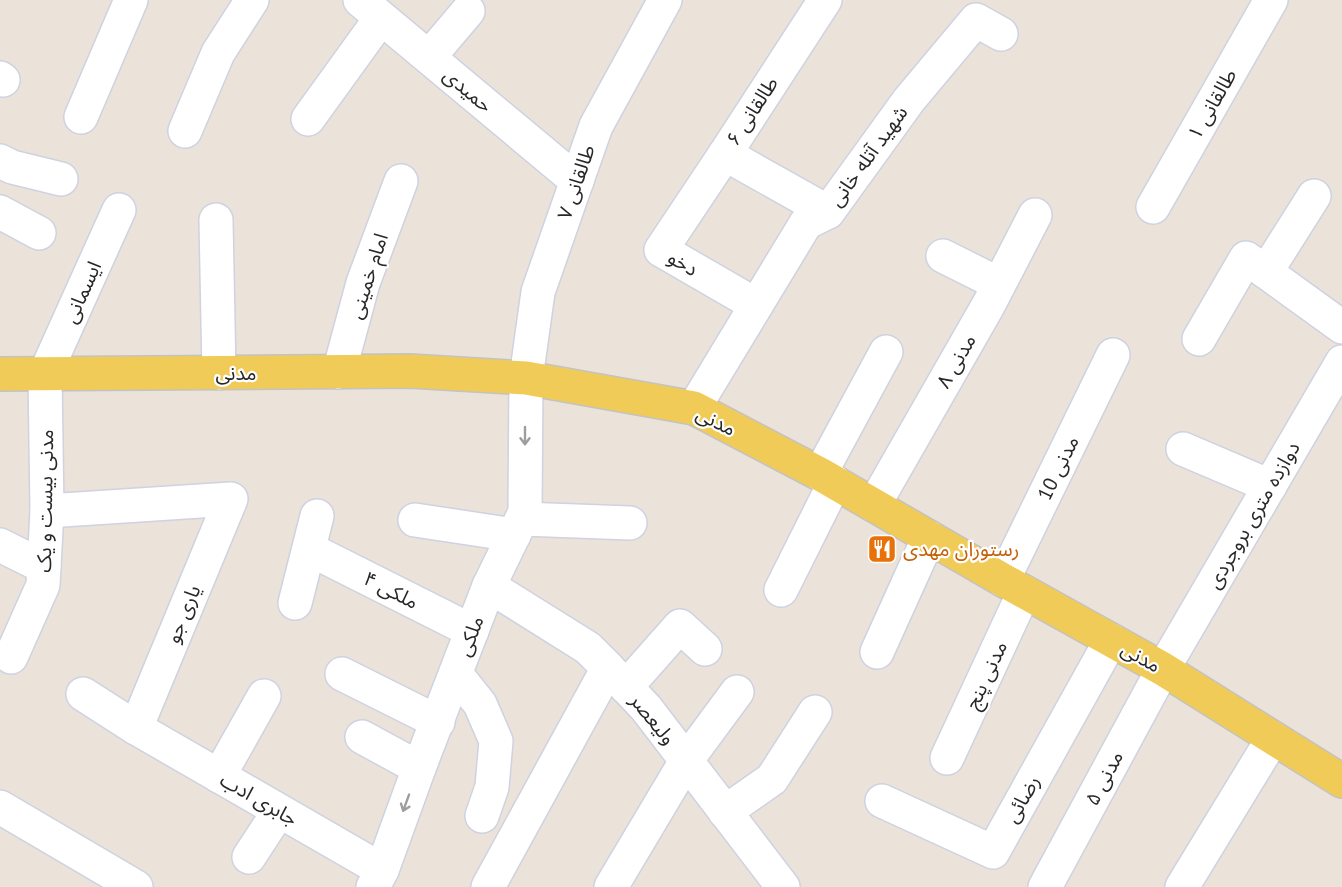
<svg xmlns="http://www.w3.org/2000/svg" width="1342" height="887" font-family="'PT Sans','Noto Sans Arabic',sans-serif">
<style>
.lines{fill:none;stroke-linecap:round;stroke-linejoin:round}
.minor-casing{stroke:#ced2e1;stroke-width:36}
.major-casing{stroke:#c3c3c3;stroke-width:36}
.minor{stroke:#fff;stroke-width:33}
.major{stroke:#f1cb57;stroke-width:33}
.oneway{stroke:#9e9e9e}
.labels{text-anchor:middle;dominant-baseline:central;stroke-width:4.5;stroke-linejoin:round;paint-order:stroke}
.street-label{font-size:20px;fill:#282828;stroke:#fff}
.food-label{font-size:20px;fill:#c56008;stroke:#fff;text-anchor:start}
</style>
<rect width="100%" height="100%" fill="#ebe3d9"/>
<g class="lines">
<!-- minor casing -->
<g class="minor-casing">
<g id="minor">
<path d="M 360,0 L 577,181"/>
<path d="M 825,0 L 725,154 L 828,212"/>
<path d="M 429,57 L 468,11"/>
<path d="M 0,78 L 3,80"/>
<path d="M 81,117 L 131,0"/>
<path d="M 308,119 L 381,18"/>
<path d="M 185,131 L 218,53 L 252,0"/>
<path d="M 725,154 L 661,250 L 756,305"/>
<path d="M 0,161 L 12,167 L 61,179"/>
<path d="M 1314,196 L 1266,272 L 1342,327"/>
<path d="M 1153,207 L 1271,0"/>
<path d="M 0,212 L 39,233"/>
<path d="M 216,220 L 219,373"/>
<path d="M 943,256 L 999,284"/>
<path d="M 1199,339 L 1246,258 L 1266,272"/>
<path d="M 339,372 L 363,283 L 401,181"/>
<path d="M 694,408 L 806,223 L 828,212 L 909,100 L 976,20 L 1001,34"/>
<path d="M 1183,449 L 1270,486"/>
<path d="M 820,474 L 886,352"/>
<path d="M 874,505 L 989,304 L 1035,215"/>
<path d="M 47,511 L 231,499 L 136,728"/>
<path d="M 522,519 L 630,523"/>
<path d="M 415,520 L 514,535"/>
<path d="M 0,545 L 44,567"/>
<path d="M 309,549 L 472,631"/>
<path d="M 1003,580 L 1113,355"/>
<path d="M 489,586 L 588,648 L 608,668 L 646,708 L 783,887"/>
<path d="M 781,590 L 835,482"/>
<path d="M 295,603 L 317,516"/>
<path d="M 877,652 L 929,537"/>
<path d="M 11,657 L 43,585 L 47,511 L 45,374 L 119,210"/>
<path d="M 342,674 L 438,722"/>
<path d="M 456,674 L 480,704 L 496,741 L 492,787 L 482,816"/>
<path d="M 626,687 L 680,626 L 705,649"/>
<path d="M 83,694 L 136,728 L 382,870"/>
<path d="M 362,737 L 419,768"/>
<path d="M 947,758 L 1024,592"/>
<path d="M 219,776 L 264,696"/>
<path d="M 882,801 L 993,852 L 1111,640"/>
<path d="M 0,807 L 136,887"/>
<path d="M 725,812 L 772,779 L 815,712"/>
<path d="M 249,857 L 279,811"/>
<path d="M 373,887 L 382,870 L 419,768 L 489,586 L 525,512 L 526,378 L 538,292 L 596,126 L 665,0"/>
<path d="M 488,887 L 608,668"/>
<path d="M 611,887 L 686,761 L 737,692"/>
<path d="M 1045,887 L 1163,669 L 1342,362"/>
<path d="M 1182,887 L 1273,738"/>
</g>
</g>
<!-- major casing -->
<g class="major-casing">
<path id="major" d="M 0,374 L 410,371 L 526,378 L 694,408 L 820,474 L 1003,580 L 1163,669 L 1342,781"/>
</g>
<!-- minor -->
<use href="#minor" class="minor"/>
<!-- major -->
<use href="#major" class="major"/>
</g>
<!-- one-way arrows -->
<defs><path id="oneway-shaft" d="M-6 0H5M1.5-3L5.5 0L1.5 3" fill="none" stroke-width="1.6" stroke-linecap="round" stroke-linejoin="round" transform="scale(1.5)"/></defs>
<g class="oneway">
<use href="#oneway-shaft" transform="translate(525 436) rotate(90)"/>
<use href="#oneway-shaft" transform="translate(406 803) rotate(110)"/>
</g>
<!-- icons -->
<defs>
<g id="restaurant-square" transform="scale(1.5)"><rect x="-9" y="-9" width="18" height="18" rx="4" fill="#e8710a" stroke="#fff"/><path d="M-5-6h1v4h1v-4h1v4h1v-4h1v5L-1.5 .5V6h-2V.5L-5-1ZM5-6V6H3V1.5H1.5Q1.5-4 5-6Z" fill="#fff"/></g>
</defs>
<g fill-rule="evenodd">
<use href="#restaurant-square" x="882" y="549"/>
</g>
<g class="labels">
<!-- street labels -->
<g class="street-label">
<text transform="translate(468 90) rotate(40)">حمیدی</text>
<text transform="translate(1212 104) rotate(-60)">طالقانی ۱</text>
<text transform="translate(752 111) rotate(-57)">طالقانی ۶</text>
<text transform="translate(868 156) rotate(-54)">شهید آتله خانی</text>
<text transform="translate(576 182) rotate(-71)">طالقانی ۷</text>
<text transform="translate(683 263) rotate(30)">دخو</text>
<text transform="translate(368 276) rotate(-72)">امام خمینی</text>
<text transform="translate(82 292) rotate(-66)">ایسمانی</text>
<text transform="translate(956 361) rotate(-60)">مدنی ۸</text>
<text x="236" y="373">مدنی</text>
<text transform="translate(716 421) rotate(26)">مدنی</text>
<text transform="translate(1058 468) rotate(-64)">مدنی 10</text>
<text transform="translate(45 501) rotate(-89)">مدنی بیست و یک</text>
<text transform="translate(1253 515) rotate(-60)">دوازده متری بروجردی</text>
<text transform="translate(391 590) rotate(27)">ملکی ۴</text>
<text transform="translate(183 614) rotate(-68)">یاری جو</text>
<text transform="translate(470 636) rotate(-69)">ملکی</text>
<text transform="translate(1141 657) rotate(29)">مدنی</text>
<text transform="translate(986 675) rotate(-65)">مدنی پنج</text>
<text transform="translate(653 719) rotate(51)">ولیعصر</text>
<text transform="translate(1104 778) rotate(-62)">مدنی ۵</text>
<text transform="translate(259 799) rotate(30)">جابری ادب</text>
<text transform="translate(1022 799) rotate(-61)">رضائی</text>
</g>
<!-- food labels -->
<g class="food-label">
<text x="903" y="549">رستوران مهدی</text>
</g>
</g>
</svg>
